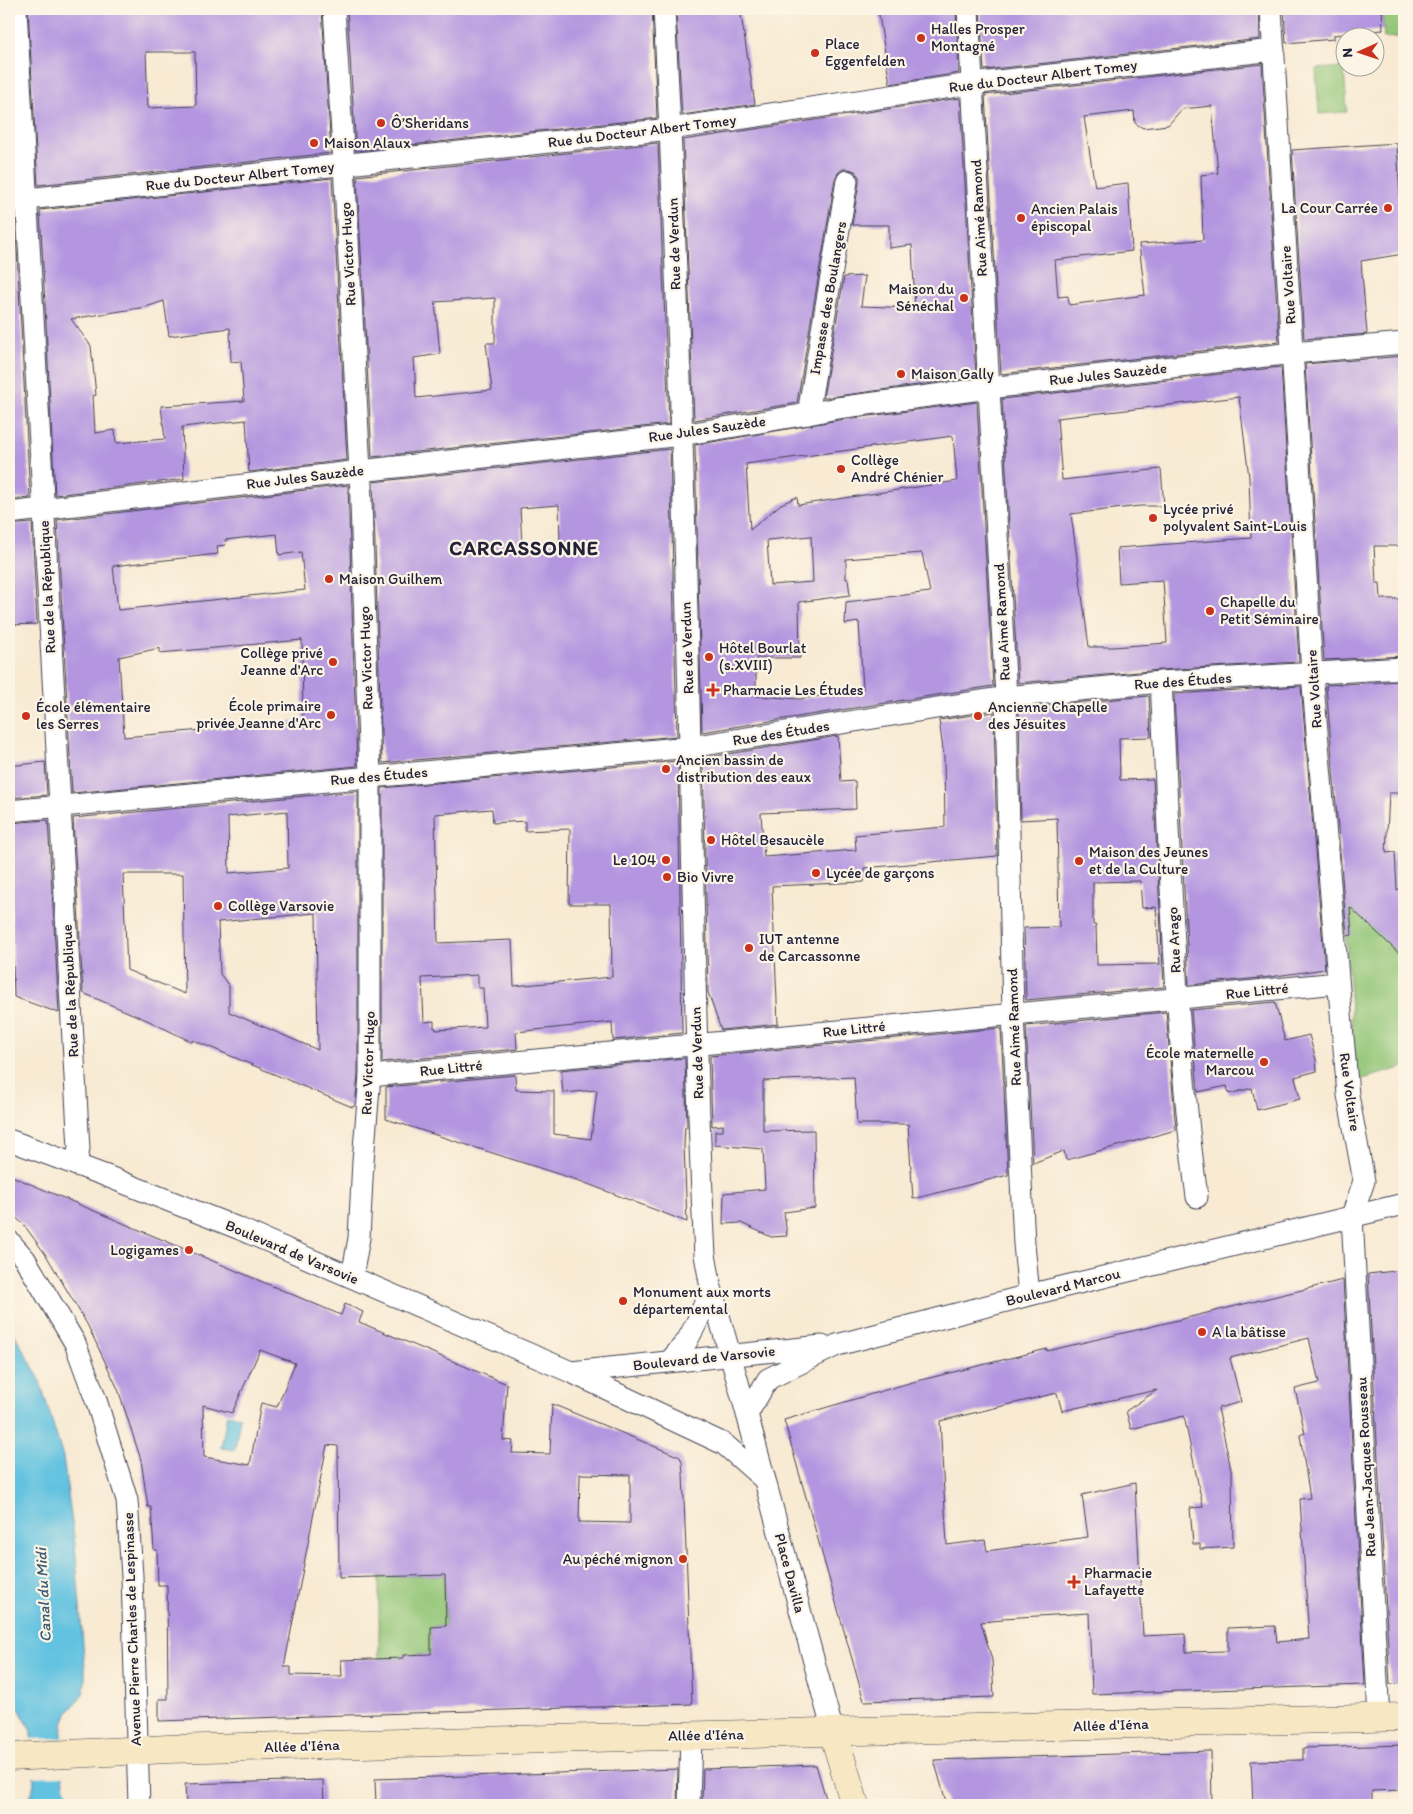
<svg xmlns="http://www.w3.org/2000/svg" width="1413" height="1814" font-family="Itim,sans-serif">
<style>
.green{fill:#91c576;stroke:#5a7458}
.water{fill:#62c2e0;stroke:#42728e}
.pier{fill:#f8ead3}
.building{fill:#b496e0;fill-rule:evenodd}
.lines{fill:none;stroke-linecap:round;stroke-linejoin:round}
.street-casing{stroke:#424052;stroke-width:23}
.secondary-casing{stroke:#424052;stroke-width:29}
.street{stroke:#fff;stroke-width:21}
.secondary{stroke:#f7e8c3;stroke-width:28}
.poi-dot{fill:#c8321e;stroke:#fcf5e5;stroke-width:2}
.labels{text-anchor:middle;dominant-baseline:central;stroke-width:4.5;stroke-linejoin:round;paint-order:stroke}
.poi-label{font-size:15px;fill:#22223b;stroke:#fcf5e5;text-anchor:start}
.street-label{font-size:15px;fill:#22223b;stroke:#fcf5e5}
.water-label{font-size:16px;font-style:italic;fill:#385a75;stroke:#fcf5e5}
.district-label{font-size:20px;font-weight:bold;letter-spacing:1px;fill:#22223b;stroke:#fcf5e5}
</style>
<rect width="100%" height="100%" fill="#fcf5e5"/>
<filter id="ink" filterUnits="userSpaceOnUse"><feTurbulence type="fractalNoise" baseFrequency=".02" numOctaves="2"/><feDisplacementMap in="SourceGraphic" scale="10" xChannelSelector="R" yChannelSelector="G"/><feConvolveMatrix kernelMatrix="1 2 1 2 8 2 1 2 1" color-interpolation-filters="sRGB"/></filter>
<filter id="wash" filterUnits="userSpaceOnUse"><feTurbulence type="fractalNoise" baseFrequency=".0096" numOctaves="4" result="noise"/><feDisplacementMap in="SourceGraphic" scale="20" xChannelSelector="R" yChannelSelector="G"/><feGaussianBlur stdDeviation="1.12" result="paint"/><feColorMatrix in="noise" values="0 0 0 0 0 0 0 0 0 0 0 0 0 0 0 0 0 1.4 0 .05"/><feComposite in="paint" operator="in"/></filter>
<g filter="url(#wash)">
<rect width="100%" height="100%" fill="#f8ead3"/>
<!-- green -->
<g class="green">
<path d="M 1382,9 L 1400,9 L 1402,37 L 1384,38 Z"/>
<path d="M 1344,67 L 1347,112 L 1319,114 L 1316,69 Z"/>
<path d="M 1399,860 L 1404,860 L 1404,1067 L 1356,1081 L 1342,885 L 1384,883 Z"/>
<path d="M 444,1575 L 446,1626 L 431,1627 L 431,1640 L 435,1657 L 420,1654 L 403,1655 L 403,1658 L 379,1659 L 379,1577 Z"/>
</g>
<!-- water -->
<g class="water">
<path d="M 9,1324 L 39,1378 L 63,1457 L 75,1545 L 85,1670 C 85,1679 86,1689 81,1697 C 76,1704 69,1709 65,1718 C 60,1730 61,1774 65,1787 C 68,1794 73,1800 78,1805 L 22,1805 L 32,1793 L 34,1782 L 31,1731 L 13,1697 L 9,1681 Z"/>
<path d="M 227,1414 L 240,1417 L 235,1450 L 221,1448 Z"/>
</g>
<!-- pier -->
<path class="pier" d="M 65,1738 L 65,1776 L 31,1777 L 29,1739 Z"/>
<g id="blocks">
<!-- building -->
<g class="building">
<path d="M 28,9 L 322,9 L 331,153 L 38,185 ZM 146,52 L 195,52 L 196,106 L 148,108 Z"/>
<path d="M 347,9 L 652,9 L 657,118 L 356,151 Z"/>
<path d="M 676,9 L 740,9 L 755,104 L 682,115 Z"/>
<path d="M 878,9 L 956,9 L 959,73 L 890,84 Z"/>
<path d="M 980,9 L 1259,9 L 1260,39 L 984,70 Z"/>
<path d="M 1284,9 L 1382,9 L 1383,30 L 1334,35 L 1334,39 L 1286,43 Z"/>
<path d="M 1262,64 L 1279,342 L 1001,374 L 985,95 ZM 1212,106 L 1218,173 L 1201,175 L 1203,240 L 1139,244 L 1145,295 L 1069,305 L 1068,296 L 1058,297 L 1055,260 L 1132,251 L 1128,183 L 1095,187 L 1084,117 L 1134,111 L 1135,123 L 1143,128 L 1168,125 L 1182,109 Z"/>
<path d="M 960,98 L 976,377 L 823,398 L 844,277 L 865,276 L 861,306 L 915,308 L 912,245 L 889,248 L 889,225 L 852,225 L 859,183 L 859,177 L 855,171 L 849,169 L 843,169 L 838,173 L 835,179 L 797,403 L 694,420 L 683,140 Z"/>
<path d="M 9,104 L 13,188 L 9,188 Z"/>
<path d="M 658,143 L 669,424 L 372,457 L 357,176 ZM 495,298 L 495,343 L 486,343 L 492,390 L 416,398 L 414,358 L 440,354 L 435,302 Z"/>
<path d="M 1397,143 L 1403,254 L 1361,261 L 1367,334 L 1304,339 L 1292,150 Z"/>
<path d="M 332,178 L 347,460 L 249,472 L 246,420 L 182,427 L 184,479 L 55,495 L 40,210 ZM 164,301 L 169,336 L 230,328 L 231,362 L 241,361 L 244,401 L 161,406 L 165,439 L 116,443 L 115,430 L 95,433 L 93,396 L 96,395 L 91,346 L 71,319 L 146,307 Z"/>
<path d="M 9,213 L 15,213 L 30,498 L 9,500 Z"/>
<path d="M 1404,356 L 1404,546 L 1374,546 L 1376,583 L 1380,583 L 1381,599 L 1404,599 L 1404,656 L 1324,660 L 1305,364 Z"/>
<path d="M 1281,367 L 1299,662 L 1160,670 L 1018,683 L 1002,399 ZM 1239,397 L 1249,477 L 1251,538 L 1117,548 L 1119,583 L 1163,580 L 1167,643 L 1113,647 L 1089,647 L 1071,514 L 1140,506 L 1164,506 L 1161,469 L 1062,480 L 1057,418 Z"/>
<path d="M 977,402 L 993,686 L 702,732 L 695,445 L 839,420 ZM 953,436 L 957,481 L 798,505 L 797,497 L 781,504 L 750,530 L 746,464 ZM 811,536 L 813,582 L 770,585 L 767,540 ZM 922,553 L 930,592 L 846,602 L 845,624 L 859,622 L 863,689 L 800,699 L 756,696 L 756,658 L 800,658 L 799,602 L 850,595 L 848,579 L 846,579 L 846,559 Z"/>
<path d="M 670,449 L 677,736 L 382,763 L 373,482 ZM 559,505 L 560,542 L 522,545 L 520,508 Z"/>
<path d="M 348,485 L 357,766 L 72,793 L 57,520 ZM 277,534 L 279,555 L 301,552 L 305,590 L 118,610 L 113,566 L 218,554 L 217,546 L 226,545 L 225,540 ZM 302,640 L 303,721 L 124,737 L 119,657 L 160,648 L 160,653 Z"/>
<path d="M 32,523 L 37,624 L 9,625 L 9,525 Z"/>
<path d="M 1401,681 L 1402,697 L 1404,697 L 1404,793 L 1389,793 L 1386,853 L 1395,852 L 1397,890 L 1404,886 L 1404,958 L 1350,907 L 1352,935 L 1347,936 L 1326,685 Z"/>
<path d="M 1301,686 L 1325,969 L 1269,977 L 1189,985 L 1174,694 Z"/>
<path d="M 1149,696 L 1151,737 L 1119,738 L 1120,780 L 1153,779 L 1164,987 L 1026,1000 L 1024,928 L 1059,927 L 1057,818 L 1021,820 L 1019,708 ZM 1140,881 L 1142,908 L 1156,907 L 1160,964 L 1097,965 L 1096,925 L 1093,925 L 1093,882 Z"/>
<path d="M 994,712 L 997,856 L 864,868 L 864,882 L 772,886 L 778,1024 L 721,1030 L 708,992 L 703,758 L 838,736 L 841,782 L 855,781 L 856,809 L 761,813 L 764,857 L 856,850 L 855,835 L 945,827 L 944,757 L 939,720 Z"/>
<path d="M 678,761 L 682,1033 L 613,1040 L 612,1022 L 516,1032 L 517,1049 L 382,1062 L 382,788 ZM 492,809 L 493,823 L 525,821 L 525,831 L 570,829 L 569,904 L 611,904 L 612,977 L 514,986 L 512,940 L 438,943 L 435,814 ZM 478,975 L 478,988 L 483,988 L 485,1027 L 436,1030 L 436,1028 L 434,1028 L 434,1021 L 424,1022 L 422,978 Z"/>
<path d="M 45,762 L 47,795 L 9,798 L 9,766 Z"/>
<path d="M 358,791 L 358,1075 L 355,1106 L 352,1107 L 193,1040 L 192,1042 L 149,1021 L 83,993 L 73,818 ZM 287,811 L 288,868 L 229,873 L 228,817 ZM 123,874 L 183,874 L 185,994 L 127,970 ZM 316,913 L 318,1050 L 229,1012 L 229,986 L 220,974 L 218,922 Z"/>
<path d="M 48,820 L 59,1013 L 14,997 L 9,823 Z"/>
<path d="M 1275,1002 L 1285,1041 L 1309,1035 L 1316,1060 L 1317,1071 L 1295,1077 L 1300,1099 L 1257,1110 L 1252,1088 L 1229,1094 L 1227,1086 L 1198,1092 L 1191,1010 Z"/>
<path d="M 1166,1012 L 1176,1130 L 1066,1160 L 1064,1151 L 1033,1163 L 1026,1026 Z"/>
<path d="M 1001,1028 L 1008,1175 L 913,1199 L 908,1124 L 857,1124 L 854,1077 L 763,1081 L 763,1131 L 814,1130 L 815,1208 L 784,1212 L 787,1236 L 771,1237 L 741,1223 L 723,1224 L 724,1193 L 765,1189 L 763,1149 L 715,1145 L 715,1131 L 723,1131 L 723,1125 L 712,1126 L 710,1056 Z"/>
<path d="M 685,1058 L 687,1127 L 685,1127 L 684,1145 L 687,1222 L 580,1181 L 386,1119 L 386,1087 L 515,1075 L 516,1090 L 554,1091 L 554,1134 L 591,1139 L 597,1090 L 563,1093 L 561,1070 Z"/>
<path d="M 9,1175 L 341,1315 L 345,1304 L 363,1312 L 359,1322 L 507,1384 L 503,1440 L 513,1441 L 512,1453 L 550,1454 L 552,1404 L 680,1457 L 682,1462 L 683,1473 L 692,1704 L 159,1721 L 159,1699 L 168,1699 L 167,1585 L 158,1585 L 157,1550 L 154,1550 L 151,1507 L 148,1507 L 141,1460 L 118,1389 L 87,1324 L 46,1255 L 24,1225 L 9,1211 ZM 260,1350 L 295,1363 L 277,1407 L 261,1403 L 250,1465 L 204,1457 L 203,1405 L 232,1413 ZM 327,1445 L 338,1446 L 339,1578 L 445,1575 L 446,1626 L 431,1627 L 431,1654 L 403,1655 L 403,1658 L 341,1660 L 342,1676 L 291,1675 L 291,1667 L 284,1667 ZM 580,1474 L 630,1475 L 630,1523 L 579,1522 Z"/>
<path d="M 1404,1270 L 1404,1392 L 1400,1392 L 1402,1442 L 1404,1442 L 1404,1683 L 1390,1684 L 1368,1274 Z"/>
<path d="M 1343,1280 L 1365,1685 L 1092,1694 L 1089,1613 L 1003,1618 L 1003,1620 L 981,1622 L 992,1660 L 994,1697 L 864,1701 L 784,1420 L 909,1383 L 1047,1349 L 1047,1351 L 1145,1328 ZM 1309,1338 L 1319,1383 L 1295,1389 L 1305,1433 L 1300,1435 L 1310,1498 L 1300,1499 L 1309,1639 L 1277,1642 L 1275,1626 L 1228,1628 L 1228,1651 L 1186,1652 L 1185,1634 L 1143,1636 L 1135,1483 L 1082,1495 L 1088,1537 L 987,1551 L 985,1540 L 947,1545 L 940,1421 L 1057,1393 L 1062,1411 L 1157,1390 L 1126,1411 L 1131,1429 L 1184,1416 L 1203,1507 L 1190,1508 L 1193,1544 L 1200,1544 L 1200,1549 L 1233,1547 L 1232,1474 L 1218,1408 L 1241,1402 L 1230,1358 Z"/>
<path d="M 1404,1745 L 1404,1790 L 1372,1791 L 1372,1805 L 1253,1805 L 1251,1761 L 1303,1760 L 1303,1748 Z"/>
<path d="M 1211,1751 L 1212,1805 L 947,1805 L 934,1760 Z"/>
<path d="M 816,1765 L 828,1805 L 702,1805 L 703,1769 Z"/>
<path d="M 678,1769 L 677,1805 L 376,1805 L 375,1779 Z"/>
<path d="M 323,1780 L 324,1805 L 186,1805 L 185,1784 Z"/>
</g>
</g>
</g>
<g filter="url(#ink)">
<use href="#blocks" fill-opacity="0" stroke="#424052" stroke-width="1"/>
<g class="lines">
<!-- street casing -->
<g class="street-casing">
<g id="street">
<path d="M 16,9 L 78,1131 L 79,1148 L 76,1165"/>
<path d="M 334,9 L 344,164 L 360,471 L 370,777 L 370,1076 L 363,1161 L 359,1238 L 352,1277"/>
<path d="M 664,9 C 677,255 685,501 690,748 C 694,917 696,1086 705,1255 L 711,1288 L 747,1414 L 833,1732"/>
<path d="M 968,9 L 1006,697 L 1013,1014 L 1024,1244 L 1029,1295"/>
<path d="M 1271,9 L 1312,673 L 1348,1095 L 1364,1181 L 1352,1216 L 1379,1718"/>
<path d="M 9,201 L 670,129 L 971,84 L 1274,50"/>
<path d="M 808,414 L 847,181"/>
<path d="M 9,513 L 360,471 L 681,435 L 808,414 L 837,408 L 989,388 L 1293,353 L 1404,343"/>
<path d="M 1161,682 C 1170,853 1174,1026 1197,1197"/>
<path d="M 9,811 L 690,747 L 1006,697 L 1161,682 L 1404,668"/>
<path d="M 370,1076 L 1338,983"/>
<path d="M 9,1140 L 104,1175 L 240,1229 L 571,1372 L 724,1444 L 765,1480"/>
<path d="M 9,1241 L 25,1259 L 75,1343 L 96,1400 L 127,1500 L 132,1576 L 139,1805"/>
<path d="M 670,1361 L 687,1341 L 697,1322 L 711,1288"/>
<path d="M 571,1372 L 822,1346"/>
<path d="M 747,1414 L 768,1379 L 837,1345 L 1029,1295 L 1404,1204"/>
<path d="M 689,1805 L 691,1735"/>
</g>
</g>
<!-- secondary casing -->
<g class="secondary-casing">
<g id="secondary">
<path d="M 833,1732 L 855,1805"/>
<path d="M 9,1757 L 168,1749 L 1404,1717"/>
</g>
</g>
<!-- street -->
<use href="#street" class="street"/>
<!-- secondary -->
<use href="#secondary" class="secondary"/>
</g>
</g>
<!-- markers -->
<g class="poi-dot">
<circle cx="921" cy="38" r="5"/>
<circle cx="815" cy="53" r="5"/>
<circle cx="381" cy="123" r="5"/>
<circle cx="314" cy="143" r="5"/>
<circle cx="1388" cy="208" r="5"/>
<circle cx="1021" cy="218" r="5"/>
<circle cx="964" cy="298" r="5"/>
<circle cx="901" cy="374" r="5"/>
<circle cx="841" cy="469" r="5"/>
<circle cx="1153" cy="518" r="5"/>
<circle cx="329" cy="579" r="5"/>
<circle cx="1210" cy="611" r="5"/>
<circle cx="709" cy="657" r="5"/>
<circle cx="333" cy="662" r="5"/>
<path d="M710.5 682.5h5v5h5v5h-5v5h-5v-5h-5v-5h5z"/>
<circle cx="331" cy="715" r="5"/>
<circle cx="26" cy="716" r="5"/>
<circle cx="978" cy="716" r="5"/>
<circle cx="666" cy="769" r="5"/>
<circle cx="711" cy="840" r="5"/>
<circle cx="666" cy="860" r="5"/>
<circle cx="1079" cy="861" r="5"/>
<circle cx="816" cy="873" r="5"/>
<circle cx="667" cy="877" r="5"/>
<circle cx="218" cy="906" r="5"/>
<circle cx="749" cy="948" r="5"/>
<circle cx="1264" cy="1062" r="5"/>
<circle cx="189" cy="1250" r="5"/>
<circle cx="623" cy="1301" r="5"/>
<circle cx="1202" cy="1332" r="5"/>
<circle cx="683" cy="1559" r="5"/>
<path d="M1071.5 1574.5h5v5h5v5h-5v5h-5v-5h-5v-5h5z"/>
</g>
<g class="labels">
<!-- poi labels -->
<g class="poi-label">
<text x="931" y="29">Halles Prosper<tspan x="931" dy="17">Montagné</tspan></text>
<text x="825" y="44">Place<tspan x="825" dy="17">Eggenfelden</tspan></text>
<text x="391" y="123">Ô’Sheridans</text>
<text x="324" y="143">Maison Alaux</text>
<text x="1378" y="208" text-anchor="end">La Cour Carrée</text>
<text x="1031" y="209">Ancien Palais<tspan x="1031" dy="17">épiscopal</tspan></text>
<text x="954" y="289" text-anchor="end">Maison du<tspan x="954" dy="17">Sénéchal</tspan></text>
<text x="911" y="374">Maison Gally</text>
<text x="851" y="460">Collège<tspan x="851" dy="17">André Chénier</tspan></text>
<text x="1163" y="509">Lycée privé<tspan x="1163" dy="17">polyvalent Saint-Louis</tspan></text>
<text x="339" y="579">Maison Guilhem</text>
<text x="1220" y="602">Chapelle du<tspan x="1220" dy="17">Petit Séminaire</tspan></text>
<text x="719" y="648">Hôtel Bourlat<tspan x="719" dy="17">(s.XVIII)</tspan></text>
<text x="323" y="653" text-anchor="end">Collège privé<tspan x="323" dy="17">Jeanne d'Arc</tspan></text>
<text x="723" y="690">Pharmacie Les Études</text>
<text x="321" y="706" text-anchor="end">École primaire<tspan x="321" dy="17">privée Jeanne d'Arc</tspan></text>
<text x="36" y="707">École élémentaire<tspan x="36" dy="17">les Serres</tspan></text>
<text x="988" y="707">Ancienne Chapelle<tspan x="988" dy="17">des Jésuites</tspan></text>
<text x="676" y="760">Ancien bassin de<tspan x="676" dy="17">distribution des eaux</tspan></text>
<text x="721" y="840">Hôtel Besaucèle</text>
<text x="1089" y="852">Maison des Jeunes<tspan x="1089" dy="17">et de la Culture</tspan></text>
<text x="656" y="860" text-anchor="end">Le 104</text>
<text x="826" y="873">Lycée de garçons</text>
<text x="677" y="877">Bio Vivre</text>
<text x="228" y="906">Collège Varsovie</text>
<text x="759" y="939">IUT antenne<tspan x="759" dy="17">de Carcassonne</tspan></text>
<text x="1254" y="1053" text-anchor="end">École maternelle<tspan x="1254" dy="17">Marcou</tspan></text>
<text x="179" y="1250" text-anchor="end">Logigames</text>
<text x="633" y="1292">Monument aux morts<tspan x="633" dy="17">départemental</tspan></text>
<text x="1212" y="1332">A la bâtisse</text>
<text x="673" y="1559" text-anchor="end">Au péché mignon</text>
<text x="1084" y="1573">Pharmacie<tspan x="1084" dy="17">Lafayette</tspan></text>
</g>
<!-- street labels -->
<g class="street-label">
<text transform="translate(1043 76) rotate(-7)">Rue du Docteur Albert Tomey</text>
<text transform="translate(642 131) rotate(-7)">Rue du Docteur Albert Tomey</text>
<text transform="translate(240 176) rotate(-6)">Rue du Docteur Albert Tomey</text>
<text transform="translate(979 218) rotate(-93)">Rue Aimé Ramond</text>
<text transform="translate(674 244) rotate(-92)">Rue de Verdun</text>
<text transform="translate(348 254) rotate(-93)">Rue Victor Hugo</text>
<text transform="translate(1288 285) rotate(-94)">Rue Voltaire</text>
<text transform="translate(828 298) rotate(-80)">Impasse des Boulangers</text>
<text transform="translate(1108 374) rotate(-6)">Rue Jules Sauzède</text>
<text transform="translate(707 429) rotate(-8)">Rue Jules Sauzède</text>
<text transform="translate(305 477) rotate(-7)">Rue Jules Sauzède</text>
<text transform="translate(47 587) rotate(-93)">Rue de la République</text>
<text transform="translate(1002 622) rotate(-93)">Rue Aimé Ramond</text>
<text transform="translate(687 648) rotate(-92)">Rue de Verdun</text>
<text transform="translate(366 658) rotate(-92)">Rue Victor Hugo</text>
<text transform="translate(1183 681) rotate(-4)">Rue des Études</text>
<text transform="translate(1314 689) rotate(-94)">Rue Voltaire</text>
<text transform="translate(781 733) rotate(-9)">Rue des Études</text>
<text transform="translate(379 776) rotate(-5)">Rue des Études</text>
<text transform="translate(1174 940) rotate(-93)">Rue Arago</text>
<text transform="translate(70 991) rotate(-93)">Rue de la République</text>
<text transform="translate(1257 991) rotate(-6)">Rue Littré</text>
<text transform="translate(1014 1027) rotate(-92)">Rue Aimé Ramond</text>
<text transform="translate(854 1029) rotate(-6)">Rue Littré</text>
<text transform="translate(697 1053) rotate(-92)">Rue de Verdun</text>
<text transform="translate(368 1063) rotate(-88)">Rue Victor Hugo</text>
<text transform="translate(451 1068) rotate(-6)">Rue Littré</text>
<text transform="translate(1350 1092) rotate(82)">Rue Voltaire</text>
<text transform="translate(292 1252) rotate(23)">Boulevard de Varsovie</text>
<text transform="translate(1063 1287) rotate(-14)">Boulevard Marcou</text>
<text transform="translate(704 1358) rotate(-6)">Boulevard de Varsovie</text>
<text transform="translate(1366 1467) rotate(-93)">Rue Jean-Jacques Rousseau</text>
<text transform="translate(790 1573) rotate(75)">Place Davilla</text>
<text transform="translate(132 1629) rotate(-92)">Avenue Pierre Charles de Lespinasse</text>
<text transform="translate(1111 1725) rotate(-2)">Allée d'Iéna</text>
<text transform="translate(706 1735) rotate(-1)">Allée d'Iéna</text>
<text transform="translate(302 1746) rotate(-2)">Allée d'Iéna</text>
</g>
<!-- water labels -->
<g class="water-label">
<text transform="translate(43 1595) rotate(-93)">Canal du Midi</text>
</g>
<!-- district labels -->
<g class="district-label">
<text x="524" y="548">CARCASSONNE</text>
</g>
</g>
<!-- margin -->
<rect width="1413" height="1814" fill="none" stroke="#fcf5e5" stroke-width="30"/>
<!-- north arrow -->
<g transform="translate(1360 52) rotate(267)"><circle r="24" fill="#fcf5e5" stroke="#a5a1a1"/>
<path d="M0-4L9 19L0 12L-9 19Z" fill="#c8321e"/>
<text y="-8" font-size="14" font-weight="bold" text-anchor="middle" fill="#22223b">N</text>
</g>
</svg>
